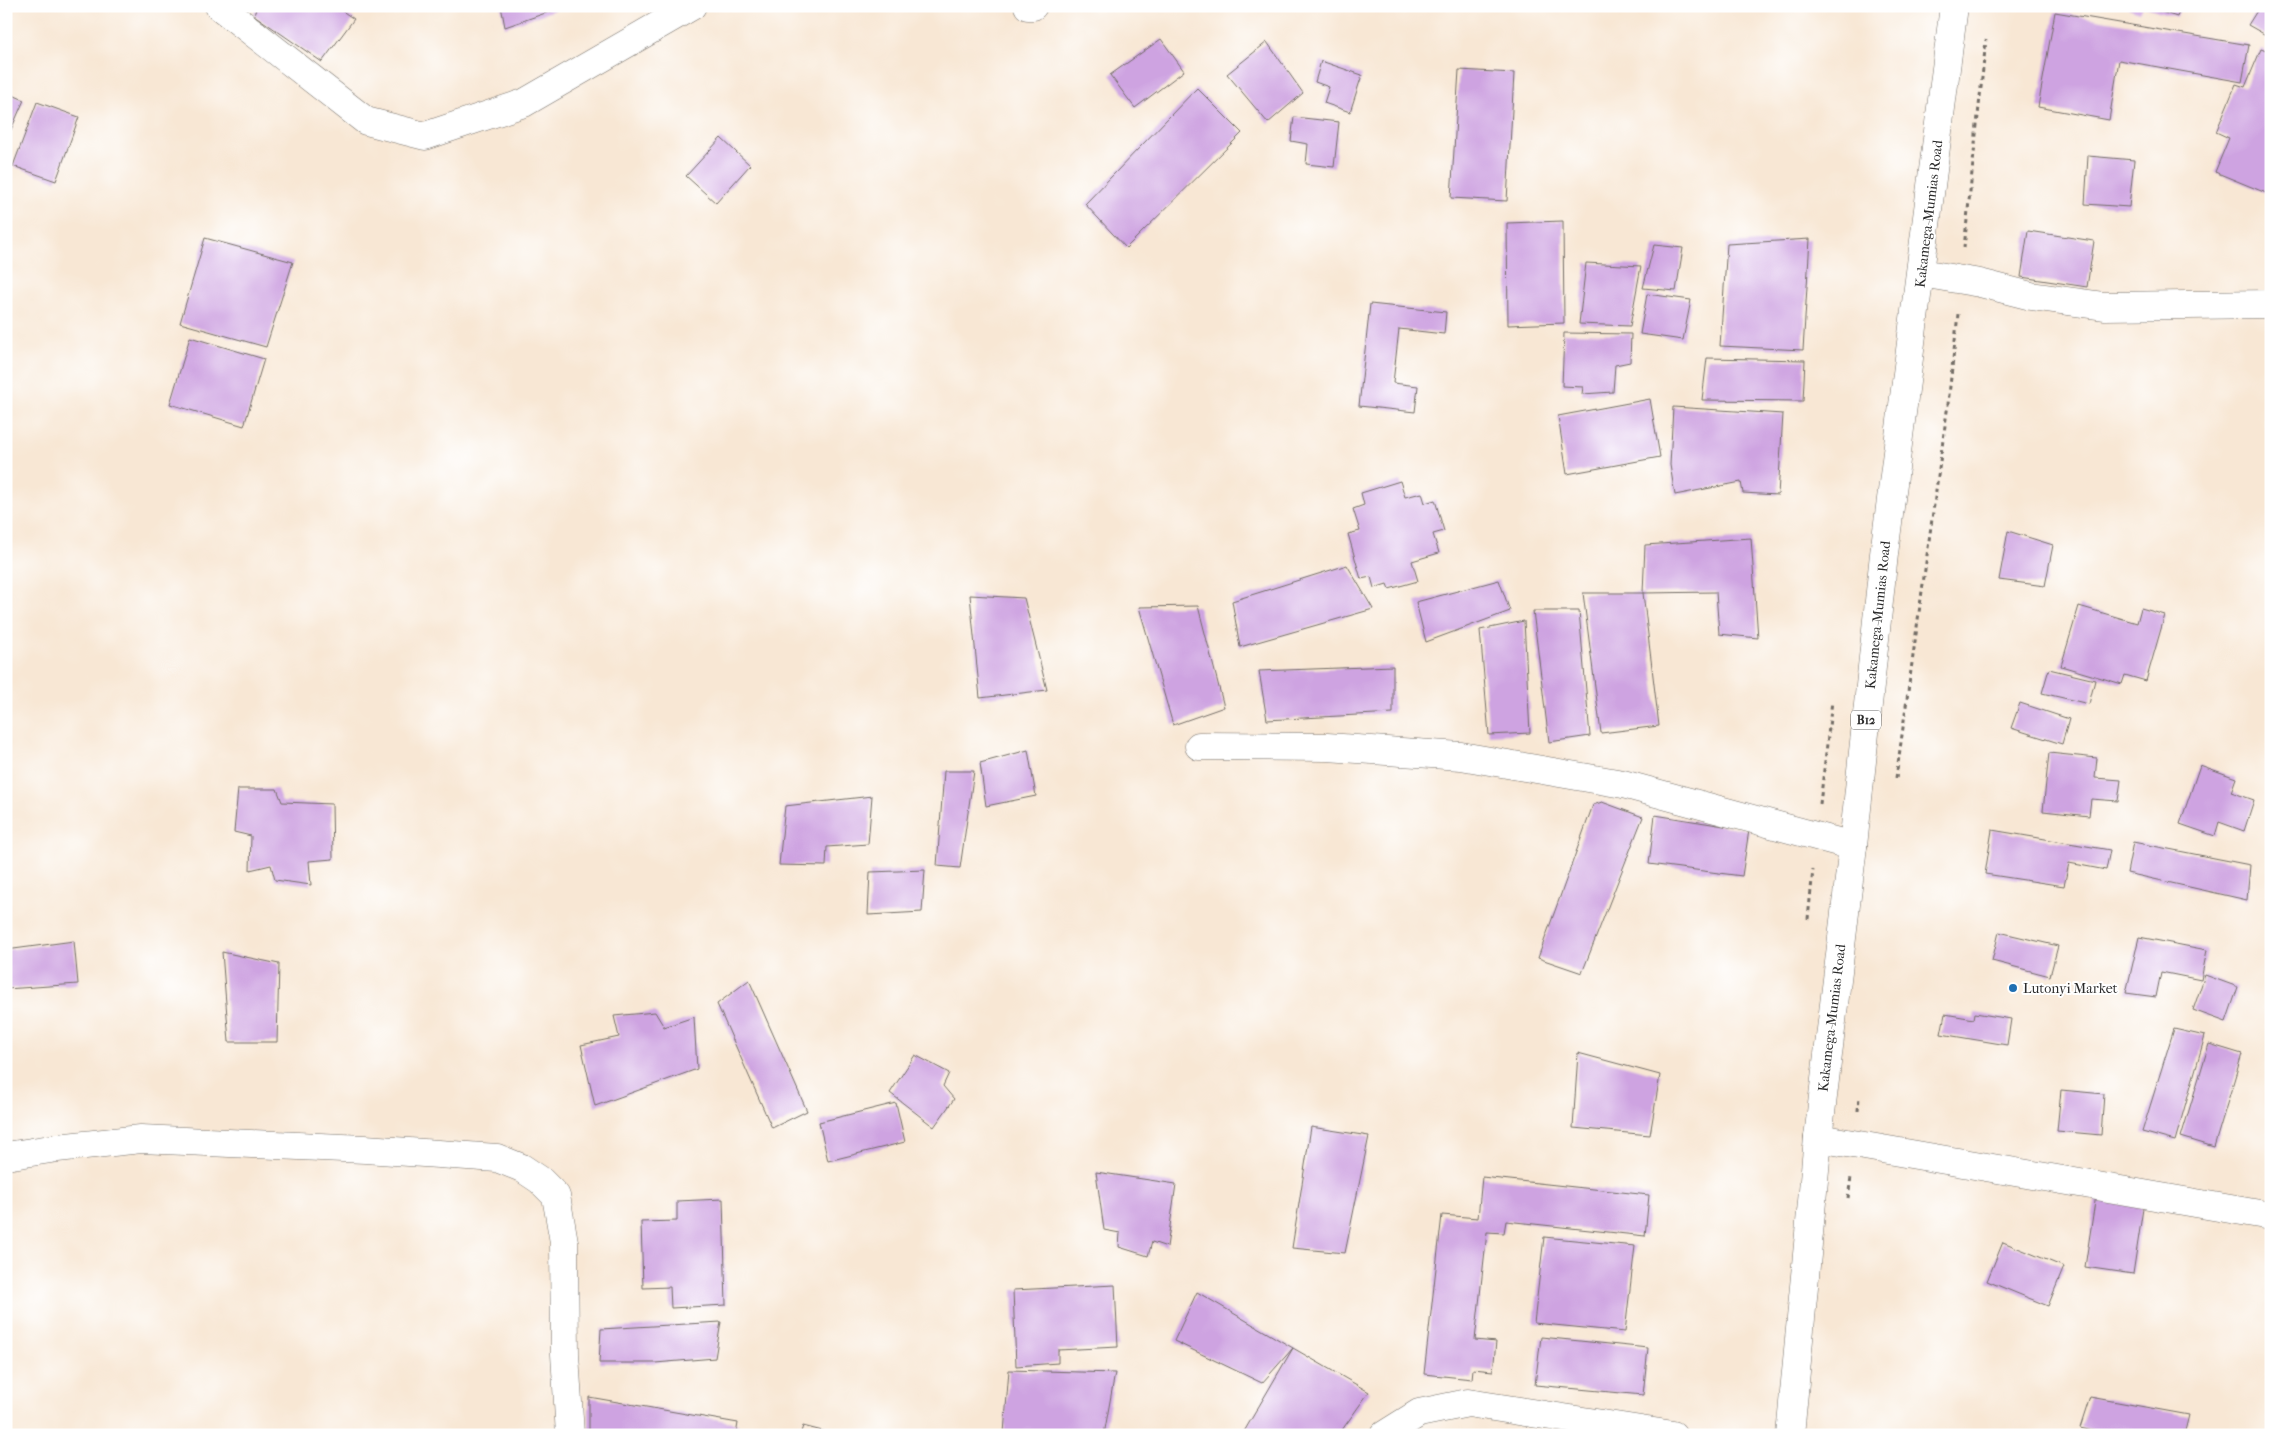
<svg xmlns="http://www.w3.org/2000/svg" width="2277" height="1441" font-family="'IM FELL French Canon',serif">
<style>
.building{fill:#cea3e1}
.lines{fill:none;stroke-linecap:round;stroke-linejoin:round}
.minor-casing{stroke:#736d66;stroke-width:29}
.highway-casing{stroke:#736d66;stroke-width:29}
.path{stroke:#736d66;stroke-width:3;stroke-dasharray:4 4;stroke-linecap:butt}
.minor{stroke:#fff;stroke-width:28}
.highway{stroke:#fff;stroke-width:28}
.poi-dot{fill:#1f6fb2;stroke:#fff;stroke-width:2}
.labels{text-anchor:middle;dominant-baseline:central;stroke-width:4;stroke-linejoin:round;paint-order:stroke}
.shield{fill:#fff;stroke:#6b6b6b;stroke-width:1}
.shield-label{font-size:12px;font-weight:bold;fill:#2b2b2b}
.street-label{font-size:14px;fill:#2b2b2b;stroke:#fff}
.poi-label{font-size:14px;fill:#2b2b2b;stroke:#fff;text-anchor:start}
</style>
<rect width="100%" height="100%" fill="#fff"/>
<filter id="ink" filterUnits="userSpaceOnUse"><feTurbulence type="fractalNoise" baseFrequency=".02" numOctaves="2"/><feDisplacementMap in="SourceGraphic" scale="10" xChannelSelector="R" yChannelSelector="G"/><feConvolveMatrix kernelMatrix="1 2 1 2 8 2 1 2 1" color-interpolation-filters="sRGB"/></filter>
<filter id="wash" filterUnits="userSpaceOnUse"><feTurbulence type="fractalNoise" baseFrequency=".0096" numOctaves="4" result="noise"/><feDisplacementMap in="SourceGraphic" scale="20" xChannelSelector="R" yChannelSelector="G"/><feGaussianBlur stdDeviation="1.12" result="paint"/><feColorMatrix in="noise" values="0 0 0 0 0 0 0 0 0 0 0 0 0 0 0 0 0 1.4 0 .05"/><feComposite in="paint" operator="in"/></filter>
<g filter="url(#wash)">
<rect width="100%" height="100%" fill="#f8e7d4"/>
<g id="blocks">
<!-- building -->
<g class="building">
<path d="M 257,6 L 335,6 L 354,19 L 322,62 L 254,15 Z"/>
<path d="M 501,6 L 563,6 L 563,7 L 505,27 Z"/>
<path d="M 2122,6 L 2143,6 L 2140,12 Z"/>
<path d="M 2143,6 L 2181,6 L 2177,17 Z"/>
<path d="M 2260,6 L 2271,6 L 2271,38 L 2248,25 Z"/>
<path d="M 2055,12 L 2249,45 L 2242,82 L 2119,60 L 2109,120 L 2038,107 Z"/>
<path d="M 1161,39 L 1184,71 L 1135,108 L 1110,75 Z"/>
<path d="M 1267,42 L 1303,93 L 1268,123 L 1227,74 Z"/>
<path d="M 2261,49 L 2271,53 L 2271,195 L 2215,172 L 2229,138 L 2216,132 L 2236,84 L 2245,87 Z"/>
<path d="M 1321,61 L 1362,75 L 1350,112 L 1324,103 L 1329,87 L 1315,82 Z"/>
<path d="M 1459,70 L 1514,73 L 1507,201 L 1451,198 Z"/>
<path d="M 1197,88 L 1242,133 L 1126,248 L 1085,204 Z"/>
<path d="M 6,92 L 24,100 L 6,141 Z"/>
<path d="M 37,102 L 79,117 L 56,181 L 13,166 Z"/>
<path d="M 1294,117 L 1339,122 L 1334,167 L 1306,164 L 1308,144 L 1291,141 Z"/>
<path d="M 721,138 L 750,165 L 716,203 L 686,176 Z"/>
<path d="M 2088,156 L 2134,160 L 2129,207 L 2085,204 Z"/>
<path d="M 1563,221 L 1564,323 L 1508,325 L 1507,223 Z"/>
<path d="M 2028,231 L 2094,241 L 2087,287 L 2021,277 Z"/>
<path d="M 205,238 L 293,262 L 266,347 L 180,323 Z"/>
<path d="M 1810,239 L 1803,350 L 1720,346 L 1727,244 Z"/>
<path d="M 1654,245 L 1683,248 L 1676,291 L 1643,288 Z"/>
<path d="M 1586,263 L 1641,266 L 1630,326 L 1579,324 Z"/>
<path d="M 1647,294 L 1691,300 L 1683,340 L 1640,334 Z"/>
<path d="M 1370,304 L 1446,312 L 1444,334 L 1399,329 L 1393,383 L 1418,386 L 1415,412 L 1359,406 Z"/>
<path d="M 1564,333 L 1631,334 L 1630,362 L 1615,365 L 1613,392 L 1582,394 L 1583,387 L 1562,386 Z"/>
<path d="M 190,337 L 264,359 L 244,426 L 170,404 Z"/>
<path d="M 1707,358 L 1805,360 L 1803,401 L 1702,400 Z"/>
<path d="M 1650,399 L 1660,457 L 1567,474 L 1558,416 Z"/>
<path d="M 1673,407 L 1783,414 L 1778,495 L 1743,493 L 1741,482 L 1675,495 L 1670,465 Z"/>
<path d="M 1400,481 L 1405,497 L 1422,493 L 1425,503 L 1435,500 L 1444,531 L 1433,534 L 1439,553 L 1412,561 L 1418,581 L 1389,589 L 1387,584 L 1374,588 L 1371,577 L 1361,579 L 1348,534 L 1360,531 L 1353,509 L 1364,505 L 1361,493 Z"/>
<path d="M 2008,531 L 2053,545 L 2045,586 L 1999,580 Z"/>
<path d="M 1751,538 L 1758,638 L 1719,634 L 1716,592 L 1643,593 L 1659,726 L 1601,733 L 1583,593 L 1643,593 L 1645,545 Z"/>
<path d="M 1347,565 L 1373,609 L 1240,647 L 1232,601 Z"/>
<path d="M 1499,580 L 1510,611 L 1426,642 L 1416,602 Z"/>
<path d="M 970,595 L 1024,598 L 1047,690 L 980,698 Z"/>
<path d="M 1198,606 L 1224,707 L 1173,725 L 1139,607 Z"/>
<path d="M 2079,606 L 2137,623 L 2141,608 L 2165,615 L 2146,681 L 2125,675 L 2122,684 L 2061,666 Z"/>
<path d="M 1533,611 L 1579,611 L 1590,736 L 1549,742 Z"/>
<path d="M 1524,621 L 1530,733 L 1489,735 L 1480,630 Z"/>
<path d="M 1393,666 L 1393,713 L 1267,720 L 1259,671 Z"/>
<path d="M 2049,669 L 2095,680 L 2089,704 L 2042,693 Z"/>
<path d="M 2020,703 L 2069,719 L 2062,744 L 2011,728 Z"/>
<path d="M 1028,750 L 1036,796 L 986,806 L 980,763 Z"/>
<path d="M 2049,753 L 2097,758 L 2095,778 L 2121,780 L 2118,801 L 2091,799 L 2089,816 L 2043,811 Z"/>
<path d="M 2200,765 L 2236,778 L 2231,792 L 2254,800 L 2244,831 L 2219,822 L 2215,836 L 2180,824 Z"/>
<path d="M 944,771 L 974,771 L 960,868 L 937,866 Z"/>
<path d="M 238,789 L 277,789 L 282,802 L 332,804 L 333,859 L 309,861 L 311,885 L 275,880 L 271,865 L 250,870 L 251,836 L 234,832 Z"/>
<path d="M 872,796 L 868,844 L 827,847 L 826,866 L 779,865 L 785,806 Z"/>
<path d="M 1602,802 L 1643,817 L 1582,973 L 1538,958 L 1593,805 Z"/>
<path d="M 1655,815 L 1749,830 L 1742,876 L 1649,864 Z"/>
<path d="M 1992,830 L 2110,850 L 2106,870 L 2069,863 L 2064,886 L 1985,874 Z"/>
<path d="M 2133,842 L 2250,865 L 2247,900 L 2127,873 Z"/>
<path d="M 925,870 L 922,912 L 868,915 L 870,872 Z"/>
<path d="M 1999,932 L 2058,946 L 2050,976 L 1992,961 Z"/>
<path d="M 2139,937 L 2207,950 L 2201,980 L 2161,972 L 2156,997 L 2126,993 Z"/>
<path d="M 74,941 L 78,984 L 6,989 L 6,950 Z"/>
<path d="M 222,952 L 279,964 L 277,1042 L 229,1042 Z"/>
<path d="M 2205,975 L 2238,987 L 2226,1022 L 2193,1010 Z"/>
<path d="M 749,980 L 807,1111 L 772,1128 L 717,1004 Z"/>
<path d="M 655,1012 L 664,1027 L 694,1017 L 697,1069 L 595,1106 L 581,1045 L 619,1037 L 614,1016 Z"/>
<path d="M 1975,1013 L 2011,1019 L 2007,1045 L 1941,1034 L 1945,1014 L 1974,1019 Z"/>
<path d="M 2174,1029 L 2205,1036 L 2175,1141 L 2142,1132 Z"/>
<path d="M 2209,1044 L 2242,1054 L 2214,1147 L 2181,1137 Z"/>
<path d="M 1578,1053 L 1660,1075 L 1650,1135 L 1573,1128 Z"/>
<path d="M 915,1055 L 949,1073 L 943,1086 L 954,1099 L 934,1127 L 890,1093 Z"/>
<path d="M 2061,1090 L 2104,1094 L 2101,1135 L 2057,1131 Z"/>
<path d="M 896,1103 L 905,1142 L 828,1161 L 819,1122 Z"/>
<path d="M 1311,1127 L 1369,1136 L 1345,1253 L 1292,1248 Z"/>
<path d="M 1096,1172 L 1176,1184 L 1167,1247 L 1152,1242 L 1148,1256 L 1119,1247 L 1120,1233 L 1104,1230 Z"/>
<path d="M 1482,1177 L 1649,1195 L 1645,1236 L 1506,1221 L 1504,1233 L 1487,1232 L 1475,1340 L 1496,1342 L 1493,1371 L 1473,1369 L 1472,1379 L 1424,1374 L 1442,1215 L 1478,1218 Z"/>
<path d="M 2096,1195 L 2144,1202 L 2133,1274 L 2085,1267 Z"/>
<path d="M 723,1199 L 726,1305 L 671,1308 L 670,1287 L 643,1288 L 641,1222 L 677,1221 L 677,1201 Z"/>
<path d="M 1544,1237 L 1635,1246 L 1625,1332 L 1534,1323 Z"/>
<path d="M 2003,1242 L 2064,1267 L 2048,1306 L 1987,1281 Z"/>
<path d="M 1115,1285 L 1118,1347 L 1058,1350 L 1058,1363 L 1016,1366 L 1013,1290 Z"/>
<path d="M 1197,1292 L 1293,1348 L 1262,1383 L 1174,1341 Z"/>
<path d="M 721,1322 L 715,1358 L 655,1363 L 599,1363 L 601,1329 Z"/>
<path d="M 1541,1337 L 1648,1348 L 1643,1395 L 1535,1385 Z"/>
<path d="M 1293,1348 L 1369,1392 L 1342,1430 L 1334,1435 L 1242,1435 Z"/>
<path d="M 1009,1370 L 1115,1373 L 1104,1435 L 1004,1433 Z"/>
<path d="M 589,1397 L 738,1423 L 736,1435 L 589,1435 Z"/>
<path d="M 2090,1397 L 2189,1415 L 2184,1435 L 2110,1435 L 2080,1428 Z"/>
<path d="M 803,1426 L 834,1434 L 834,1435 L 800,1435 Z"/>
<path d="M 950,1431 L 951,1435 L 922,1435 L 921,1433 Z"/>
</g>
</g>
</g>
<g filter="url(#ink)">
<use href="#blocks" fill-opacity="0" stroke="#736d66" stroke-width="1"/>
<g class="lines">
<!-- minor casing -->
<g class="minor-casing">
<g id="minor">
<path d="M 219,6 L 366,121 L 425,136 L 524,103 L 692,6"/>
<path d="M 1028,6 L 1033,6"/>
<path d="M 1921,273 L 1980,283 L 2031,296 L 2104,306 L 2271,304"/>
<path d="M 1199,746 L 1327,747 L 1461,756 L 1623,784 L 1853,846"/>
<path d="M 1818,1138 L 2271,1216"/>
<path d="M 6,1156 L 57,1148 L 141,1139 L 365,1149 L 497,1158 L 522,1168 L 540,1180 L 556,1196 L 564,1242 L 565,1354 L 570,1435"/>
<path d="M 1384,1435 L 1419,1413 L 1468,1403 L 1673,1435"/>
</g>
</g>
<!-- highway casing -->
<g class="highway-casing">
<path id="highway" d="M 1790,1435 L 1818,1138 L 1853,846 L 1884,554 L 1954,6"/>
</g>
<!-- path -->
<g class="path">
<path d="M 1964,248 L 1986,40"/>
<path d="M 1896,778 L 1948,404 L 1958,314"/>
<path d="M 1820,804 L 1832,701"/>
<path d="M 1808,919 L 1813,870"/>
<path d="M 1858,1111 L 1859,1097"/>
<path d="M 1848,1198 L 1851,1177"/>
</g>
<!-- minor -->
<use href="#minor" class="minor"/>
<!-- highway -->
<use href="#highway" class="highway"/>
</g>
</g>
<!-- markers -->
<circle class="poi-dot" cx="2013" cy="988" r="5"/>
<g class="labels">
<!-- shield labels -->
<rect class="shield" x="1851" y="710.5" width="30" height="19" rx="4"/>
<g class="shield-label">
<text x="1866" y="720">B12</text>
</g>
<!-- street labels -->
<g class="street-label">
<text transform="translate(1929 214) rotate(-83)">Kakamega-Mumias Road</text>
<text transform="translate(1878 615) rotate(-84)">Kakamega-Mumias Road</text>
<text transform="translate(1832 1018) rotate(-83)">Kakamega-Mumias Road</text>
</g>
<!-- poi labels -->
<g class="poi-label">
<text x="2023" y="988">Lutonyi Market</text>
</g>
</g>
<!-- margin -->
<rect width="2277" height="1441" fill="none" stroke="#fff" stroke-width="25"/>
</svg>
